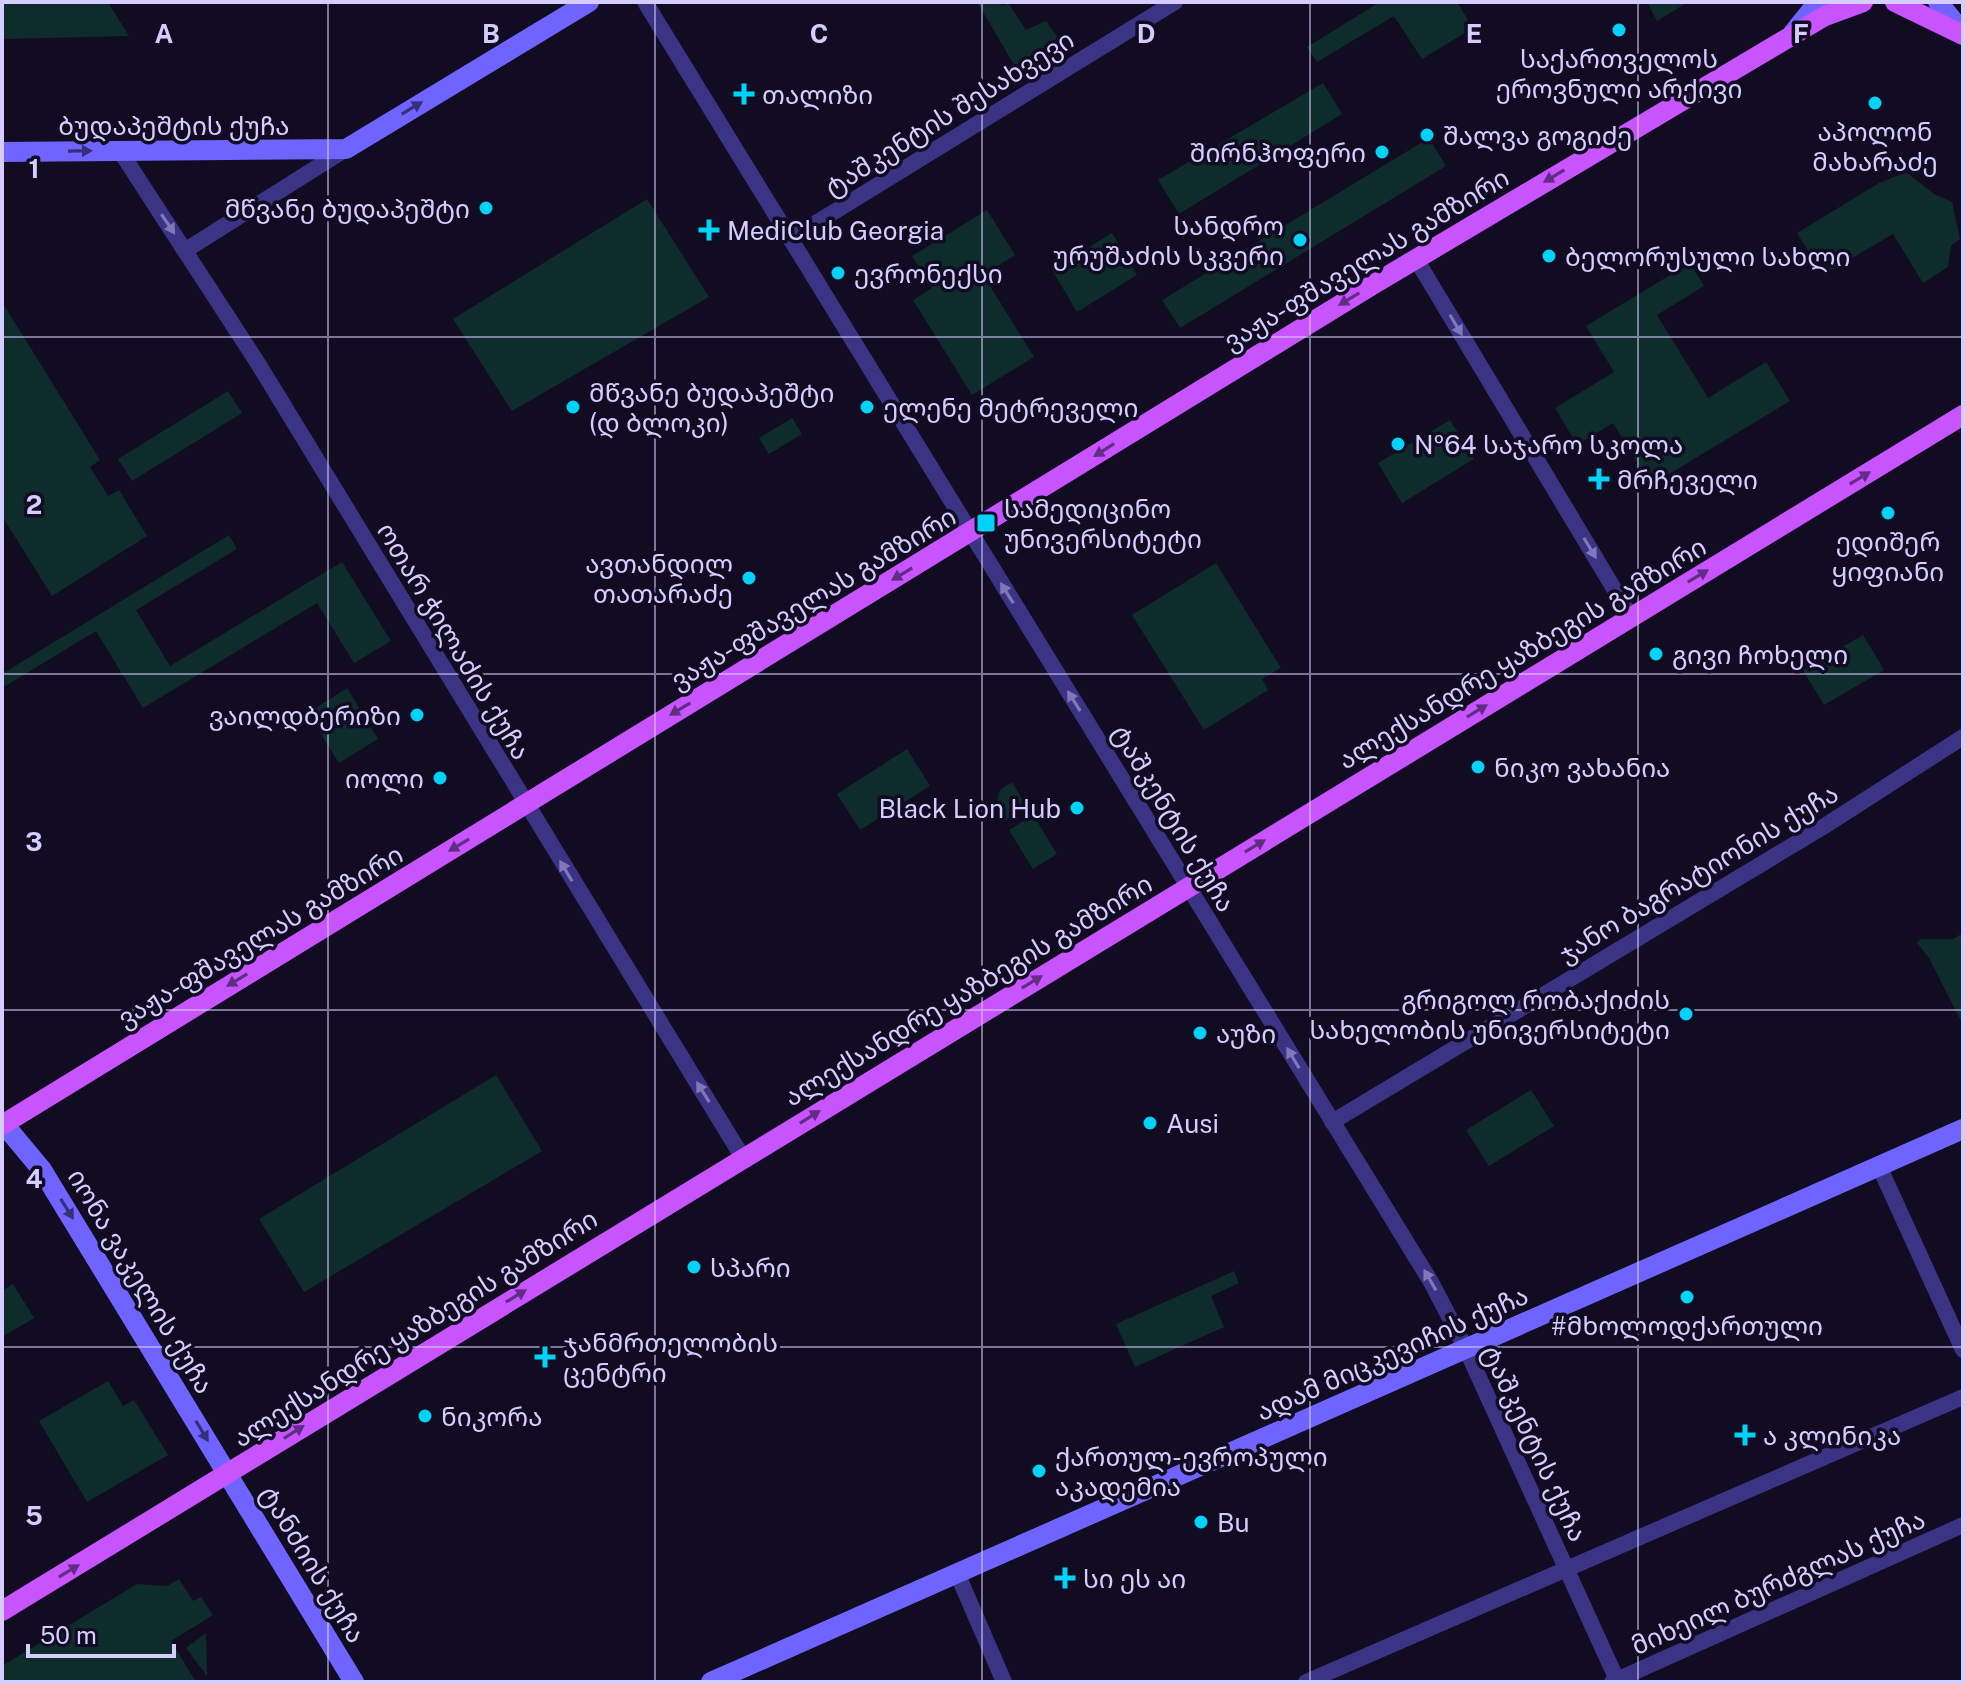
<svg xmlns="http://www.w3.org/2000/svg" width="1965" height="1684" font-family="'Public Sans','Noto Sans Georgian',sans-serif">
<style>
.green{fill:#0e2c2c}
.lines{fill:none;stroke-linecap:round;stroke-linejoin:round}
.street{stroke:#3b3384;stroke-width:16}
.secondary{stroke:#6f64ff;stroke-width:20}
.primary{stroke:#c854ff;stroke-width:20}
.oneway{fill:#372f7a}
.oneway2{fill:#632c85}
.oneway3{fill:#8078bb}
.grid{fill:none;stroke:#d5cdff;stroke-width:2;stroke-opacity:0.55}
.poi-dot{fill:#00d2f8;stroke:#110c22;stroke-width:3}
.labels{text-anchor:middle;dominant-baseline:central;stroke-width:7;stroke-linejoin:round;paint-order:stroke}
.poi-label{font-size:26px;fill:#d5cdff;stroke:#110c22;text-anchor:start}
.street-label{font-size:26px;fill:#d5cdff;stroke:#110c22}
.grid-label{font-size:26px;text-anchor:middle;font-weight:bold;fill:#d5cdff;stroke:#110c22;stroke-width:7;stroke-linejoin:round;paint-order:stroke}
</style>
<rect width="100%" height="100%" fill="#110c22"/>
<!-- green -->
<g class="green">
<path d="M 2,2 L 108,2 L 129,36 L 2,39 Z"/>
<path d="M 977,2 L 1000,2 L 1002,6 L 1008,3 L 1026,30 L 1046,21 L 1066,49 L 1019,73 Z"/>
<path d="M 1380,2 L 1457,2 L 1473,28 L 1422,59 L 1394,16 L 1317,62 L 1307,47 Z"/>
<path d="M 1647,2 L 1688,2 L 1657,21 Z"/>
<path d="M 1323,83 L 1342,114 L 1179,214 L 1158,180 Z"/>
<path d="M 1429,138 L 1446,166 L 1180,328 L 1162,300 Z"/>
<path d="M 1906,172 L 1934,194 L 1952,202 L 1960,239 L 1951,246 L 1948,267 L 1923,283 L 1893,234 L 1823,275 L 1797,233 L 1879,183 Z"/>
<path d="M 647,199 L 709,297 L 512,411 L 453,319 Z"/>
<path d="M 987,210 L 1015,255 L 983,275 L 1034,357 L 972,395 L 913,300 L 932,288 L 912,256 Z"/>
<path d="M 1112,233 L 1137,275 L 1077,312 L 1052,270 Z"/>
<path d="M 1690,263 L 1704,286 L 1657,315 L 1708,398 L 1766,362 L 1790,401 L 1651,485 L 1613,423 L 1577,445 L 1555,408 L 1614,372 L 1586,326 Z"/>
<path d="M 2,302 L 100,460 L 90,467 L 108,496 L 119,490 L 147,536 L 52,596 L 2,516 Z"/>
<path d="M 228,391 L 242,413 L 132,481 L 118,459 Z"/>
<path d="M 792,418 L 802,434 L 769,454 L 759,438 Z"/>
<path d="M 1450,420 L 1474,459 L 1402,503 L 1378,463 Z"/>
<path d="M 229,535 L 237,549 L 136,610 L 170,666 L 342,562 L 391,641 L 354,663 L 317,603 L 143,708 L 96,631 L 2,688 L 2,674 Z"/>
<path d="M 1216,563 L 1281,668 L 1262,679 L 1268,690 L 1204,730 L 1132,615 Z"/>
<path d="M 1863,635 L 1884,670 L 1824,705 L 1803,670 Z"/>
<path d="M 347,688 L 378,739 L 339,763 L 308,713 Z"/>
<path d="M 907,749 L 930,786 L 860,830 L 837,794 Z"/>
<path d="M 1012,782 L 1027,807 L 1003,822 L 995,808 L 1000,790 Z"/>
<path d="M 1033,815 L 1057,854 L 1033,869 L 1009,830 Z"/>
<path d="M 1963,933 L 1963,1025 L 1929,958 L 1917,943 L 1921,939 L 1953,939 Z"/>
<path d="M 496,1075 L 542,1151 L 304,1292 L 259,1219 Z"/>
<path d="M 1531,1090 L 1554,1126 L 1489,1166 L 1466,1130 Z"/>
<path d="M 1234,1271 L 1239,1283 L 1211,1296 L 1224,1327 L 1135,1367 L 1116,1324 Z"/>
<path d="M 13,1284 L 34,1318 L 2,1337 L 2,1291 Z"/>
<path d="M 108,1381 L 123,1406 L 134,1400 L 168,1455 L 87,1502 L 39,1421 Z"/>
<path d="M 179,1579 L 193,1601 L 201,1597 L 213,1615 L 171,1641 L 196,1682 L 2,1682 L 2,1666 L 137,1584 L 167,1586 Z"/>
<path d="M 206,1633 L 207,1676 L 186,1648 Z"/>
</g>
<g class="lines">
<!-- street -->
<g class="street">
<path d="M 645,2 L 1431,1282 L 1466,1349 L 1618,1682"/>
<path d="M 120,151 L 259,365 L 743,1158"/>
<path d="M 790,239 L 1175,2"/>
<path d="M 186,250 L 346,149"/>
<path d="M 1416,259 L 1631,617"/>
<path d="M 1332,1122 L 1823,827 L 1963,737"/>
<path d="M 1879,1166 L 1963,1350"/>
<path d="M 957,1573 L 1004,1682"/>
<path d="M 1306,1682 L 1963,1397"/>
<path d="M 1612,1682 L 1963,1525"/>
</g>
<!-- secondary -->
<g class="secondary">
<path d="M 1938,2 L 1963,33"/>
<path d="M 1793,33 L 1818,2"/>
<path d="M 2,152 L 346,149 L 589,2"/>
<path d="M 2,1122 L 42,1170 L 354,1682"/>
<path d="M 711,1682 L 1963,1129"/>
</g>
<!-- primary -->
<g class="primary">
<path d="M 1895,2 L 1963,35"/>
<path d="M 2,1125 L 1374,284 L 1825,16 L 1863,2"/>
<path d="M 2,1611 L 1963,415"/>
</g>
</g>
<!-- one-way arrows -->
<defs><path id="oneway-solid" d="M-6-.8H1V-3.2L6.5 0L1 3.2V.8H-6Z" transform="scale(2)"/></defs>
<g class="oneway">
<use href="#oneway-solid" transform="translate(412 108) rotate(-31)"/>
<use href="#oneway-solid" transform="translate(80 151) rotate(-1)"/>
<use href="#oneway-solid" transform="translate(67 1209) rotate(58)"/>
<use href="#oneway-solid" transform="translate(202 1431) rotate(59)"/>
</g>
<g class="oneway2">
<use href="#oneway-solid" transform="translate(1554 176) rotate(149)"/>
<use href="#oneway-solid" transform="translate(1349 299) rotate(149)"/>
<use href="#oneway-solid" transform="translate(1104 450) rotate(148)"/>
<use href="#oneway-solid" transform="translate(1860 478) rotate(-31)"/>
<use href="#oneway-solid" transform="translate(902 574) rotate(149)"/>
<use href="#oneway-solid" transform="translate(1698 576) rotate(-31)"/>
<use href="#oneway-solid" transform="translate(680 709) rotate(149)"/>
<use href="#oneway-solid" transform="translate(1477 711) rotate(-31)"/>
<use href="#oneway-solid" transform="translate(459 845) rotate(149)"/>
<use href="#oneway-solid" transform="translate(1255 846) rotate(-31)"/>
<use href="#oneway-solid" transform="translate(237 980) rotate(149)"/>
<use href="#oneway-solid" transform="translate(1032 982) rotate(-31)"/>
<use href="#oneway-solid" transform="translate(810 1117) rotate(-32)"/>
<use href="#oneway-solid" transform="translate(516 1296) rotate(-31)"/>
<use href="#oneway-solid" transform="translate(294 1432) rotate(-32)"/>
<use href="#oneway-solid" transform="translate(69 1571) rotate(-31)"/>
</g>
<g class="oneway3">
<use href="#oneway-solid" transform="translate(168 224) rotate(56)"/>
<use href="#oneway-solid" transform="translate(1456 325) rotate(59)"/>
<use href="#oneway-solid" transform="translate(1590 548) rotate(59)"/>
<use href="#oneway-solid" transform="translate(1007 593) rotate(-122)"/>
<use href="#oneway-solid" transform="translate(1074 701) rotate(-122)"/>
<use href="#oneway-solid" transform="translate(566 871) rotate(-121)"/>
<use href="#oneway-solid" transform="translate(1293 1058) rotate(-121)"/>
<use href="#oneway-solid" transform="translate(703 1092) rotate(-122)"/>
<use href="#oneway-solid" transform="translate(1430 1280) rotate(-120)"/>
</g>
<!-- grid -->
<path class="grid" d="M 328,2 L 328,1682M 655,2 L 655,1682M 982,2 L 982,1682M 1310,2 L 1310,1682M 1638,2 L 1638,1682M 2,337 L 1963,337M 2,674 L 1963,674M 2,1010 L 1963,1010M 2,1347 L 1963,1347"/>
<!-- markers -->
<g class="poi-dot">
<circle cx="1619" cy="30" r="8"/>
<path d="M740 82h8v8h8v8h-8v8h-8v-8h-8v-8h8z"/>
<circle cx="1875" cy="103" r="8"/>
<circle cx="1427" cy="135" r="8"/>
<circle cx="1382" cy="152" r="8"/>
<circle cx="486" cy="208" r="8"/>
<path d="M705 218h8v8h8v8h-8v8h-8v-8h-8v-8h8z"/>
<circle cx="1300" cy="240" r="8"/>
<circle cx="1549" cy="256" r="8"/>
<circle cx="838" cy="273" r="8"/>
<circle cx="573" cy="407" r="8"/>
<circle cx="867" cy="407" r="8"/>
<circle cx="1398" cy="444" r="8"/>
<path d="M1595 467h8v8h8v8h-8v8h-8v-8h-8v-8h8z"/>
<circle cx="1888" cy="513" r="8"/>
<rect x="976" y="513" width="20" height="20" rx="4"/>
<circle cx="749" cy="578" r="8"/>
<circle cx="1656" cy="654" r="8"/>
<circle cx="417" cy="715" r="8"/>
<circle cx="1478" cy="767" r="8"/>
<circle cx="440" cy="778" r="8"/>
<circle cx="1077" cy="808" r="8"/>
<circle cx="1686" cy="1014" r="8"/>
<circle cx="1200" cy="1033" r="8"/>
<circle cx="1150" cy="1123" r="8"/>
<circle cx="694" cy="1267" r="8"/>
<circle cx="1687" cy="1297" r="8"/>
<path d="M541 1345h8v8h8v8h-8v8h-8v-8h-8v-8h8z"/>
<circle cx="425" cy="1416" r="8"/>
<path d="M1741 1423h8v8h8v8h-8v8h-8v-8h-8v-8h8z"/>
<circle cx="1039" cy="1471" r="8"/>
<circle cx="1201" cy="1522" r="8"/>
<path d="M1061 1566h8v8h8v8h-8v8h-8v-8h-8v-8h8z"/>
</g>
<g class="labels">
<!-- poi labels -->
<g class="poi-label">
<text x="1619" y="58" text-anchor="middle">საქართველოს<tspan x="1619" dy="30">ეროვნული არქივი</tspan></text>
<text x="762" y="94">თალიზი</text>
<text x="1875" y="131" text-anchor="middle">აპოლონ<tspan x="1875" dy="30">მახარაძე</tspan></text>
<text x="1443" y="135">შალვა გოგიძე</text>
<text x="1366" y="152" text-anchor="end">შირნჰოფერი</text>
<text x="470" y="208" text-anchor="end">მწვანე ბუდაპეშტი</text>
<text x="1284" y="225" text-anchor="end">სანდრო<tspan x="1284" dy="30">ურუშაძის სკვერი</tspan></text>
<text x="727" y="230">MediClub Georgia</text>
<text x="1565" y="256">ბელორუსული სახლი</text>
<text x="854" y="273">ევრონექსი</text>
<text x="589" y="392">მწვანე ბუდაპეშტი<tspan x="589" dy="30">(დ ბლოკი)</tspan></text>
<text x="883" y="407">ელენე მეტრეველი</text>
<text x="1414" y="444">№64 საჯარო სკოლა</text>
<text x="1617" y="479">მრჩეველი</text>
<text x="1004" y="508">სამედიცინო<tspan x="1004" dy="30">უნივერსიტეტი</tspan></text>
<text x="1888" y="541" text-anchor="middle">ედიშერ<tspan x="1888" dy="30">ყიფიანი</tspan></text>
<text x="733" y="563" text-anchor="end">ავთანდილ<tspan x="733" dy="30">თათარაძე</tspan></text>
<text x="1672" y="654">გივი ჩოხელი</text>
<text x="401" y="715" text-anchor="end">ვაილდბერიზი</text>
<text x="1494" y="767">ნიკო ვახანია</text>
<text x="424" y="778" text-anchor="end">იოლი</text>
<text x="1061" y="808" text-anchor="end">Black Lion Hub</text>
<text x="1670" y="999" text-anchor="end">გრიგოლ რობაქიძის<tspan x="1670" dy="30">სახელობის უნივერსიტეტი</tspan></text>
<text x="1216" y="1033">აუზი</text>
<text x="1166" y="1123">Ausi</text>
<text x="710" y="1267">სპარი</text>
<text x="1687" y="1325" text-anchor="middle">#მხოლოდქართული</text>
<text x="563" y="1342">ჯანმრთელობის<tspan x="563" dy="30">ცენტრი</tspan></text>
<text x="441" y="1416">ნიკორა</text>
<text x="1763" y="1435">ა კლინიკა</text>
<text x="1055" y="1456">ქართულ-ევროპული<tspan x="1055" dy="30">აკადემია</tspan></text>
<text x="1217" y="1522">Bu</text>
<text x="1083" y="1578">სი ეს აი</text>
</g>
<!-- street labels -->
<g class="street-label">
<text transform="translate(949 113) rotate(-32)">ტაშკენტის შესახვევი</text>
<text x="174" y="125">ბუდაპეშტის ქუჩა</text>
<text transform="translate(1366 259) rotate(-31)">ვაჟა-ფშაველას გამზირი</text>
<text transform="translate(813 598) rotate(-31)">ვაჟა-ფშაველას გამზირი</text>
<text transform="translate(454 641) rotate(59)">ოთარ ჭილაძის ქუჩა</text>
<text transform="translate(1522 653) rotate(-31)">ალექსანდრე ყაზბეგის გამზირი</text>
<text transform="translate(1174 818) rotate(59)">ტაშკენტის ქუჩა</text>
<text transform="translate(1698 873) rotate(-31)">ჯანო ბაგრატიონის ქუჩა</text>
<text transform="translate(260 936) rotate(-31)">ვაჟა-ფშაველას გამზირი</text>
<text transform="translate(968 990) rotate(-31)">ალექსანდრე ყაზბეგის გამზირი</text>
<text transform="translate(141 1281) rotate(59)">იონა ვაკელის ქუჩა</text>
<text transform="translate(415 1328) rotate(-32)">ალექსანდრე ყაზბეგის გამზირი</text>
<text transform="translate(1392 1353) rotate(-24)">ადამ მიცკევიჩის ქუჩა</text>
<text transform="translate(1535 1443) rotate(65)">ტაშკენტის ქუჩა</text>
<text transform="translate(313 1564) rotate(59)">ტანძიის ქუჩა</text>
<text transform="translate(1778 1582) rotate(-24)">მიხეილ ბურძგლას ქუჩა</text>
</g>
</g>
<g class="grid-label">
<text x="164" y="43">A</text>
<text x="491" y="43">B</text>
<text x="819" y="43">C</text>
<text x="1146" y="43">D</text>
<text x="1474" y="43">E</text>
<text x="1801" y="43">F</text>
<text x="34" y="178">1</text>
<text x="34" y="514">2</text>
<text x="34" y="851">3</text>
<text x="34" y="1188">4</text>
<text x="34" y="1525">5</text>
</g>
<!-- border -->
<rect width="1965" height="1684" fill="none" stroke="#d5cdff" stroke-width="8"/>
<!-- scale -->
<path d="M28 1644v12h146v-12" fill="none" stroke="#d5cdff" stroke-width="4"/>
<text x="40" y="1644" font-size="24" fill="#d5cdff" stroke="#110c22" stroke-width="6" paint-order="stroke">50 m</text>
</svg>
